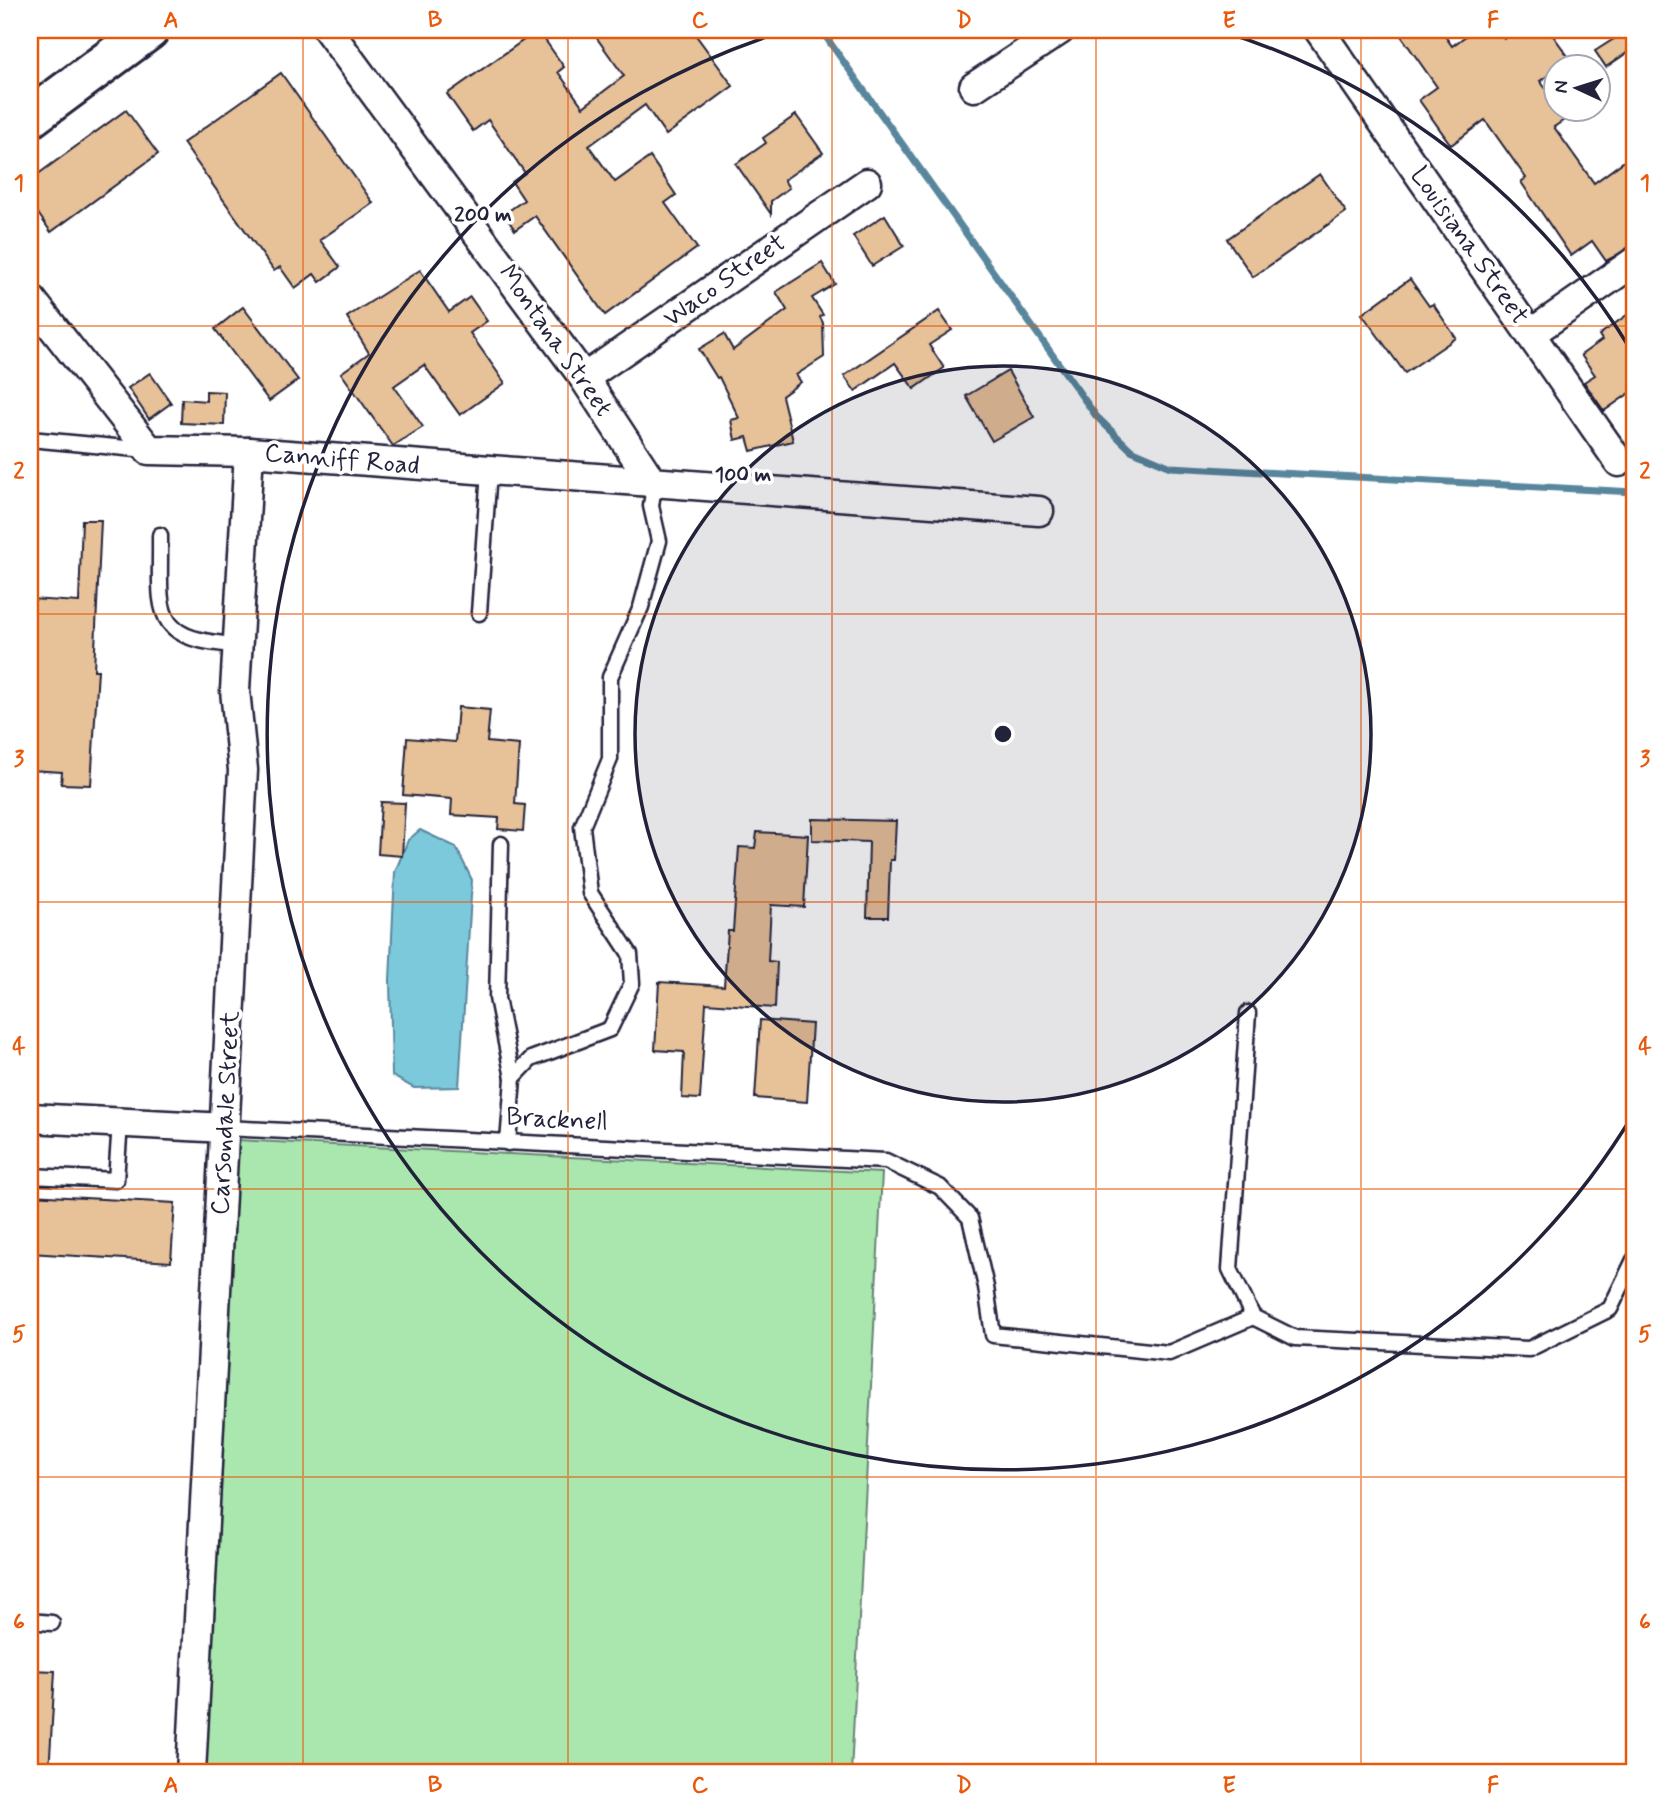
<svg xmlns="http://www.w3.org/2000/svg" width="1664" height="1803" font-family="Mynerve,sans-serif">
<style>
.green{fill:#a9e7ae;stroke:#668474;stroke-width:2}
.water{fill:#7dc9dc;stroke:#59869c;stroke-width:2}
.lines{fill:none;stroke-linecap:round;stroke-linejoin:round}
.stream{stroke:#59869c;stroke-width:7}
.building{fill:#e7c198;stroke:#22223b;stroke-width:2}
.lane-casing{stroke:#22223b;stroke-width:19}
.street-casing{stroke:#22223b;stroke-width:33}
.secondary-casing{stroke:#22223b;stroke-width:44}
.lane{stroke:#fff;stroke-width:14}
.street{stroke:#fff;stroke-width:28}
.secondary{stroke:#fff;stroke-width:38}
.grid{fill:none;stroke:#e8590c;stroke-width:2;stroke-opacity:0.55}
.ring{fill:none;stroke:#22223b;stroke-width:3.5}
.labels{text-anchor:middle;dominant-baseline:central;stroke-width:7;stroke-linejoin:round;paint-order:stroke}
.street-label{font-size:26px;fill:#22223b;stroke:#fff}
.centre{fill:#22223b;stroke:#fff;stroke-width:3.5}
.ring-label{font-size:21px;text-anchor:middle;font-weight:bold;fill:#22223b;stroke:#fff;stroke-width:7;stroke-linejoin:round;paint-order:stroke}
.neatline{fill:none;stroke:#e8590c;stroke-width:2.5}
.grid-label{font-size:23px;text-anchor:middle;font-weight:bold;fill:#e8590c}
</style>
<rect width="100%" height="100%" fill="#fff"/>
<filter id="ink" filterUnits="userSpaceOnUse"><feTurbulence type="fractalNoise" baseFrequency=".0143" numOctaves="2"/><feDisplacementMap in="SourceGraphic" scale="14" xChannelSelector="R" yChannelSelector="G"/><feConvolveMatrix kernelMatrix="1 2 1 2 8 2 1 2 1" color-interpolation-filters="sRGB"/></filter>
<g filter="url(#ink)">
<!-- green -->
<path class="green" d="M 237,1140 L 882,1173 L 851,1773 L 204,1773 Z"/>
<!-- water -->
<path class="water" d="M 420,830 L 456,847 L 472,880 L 459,1087 L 414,1088 L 392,1076 L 390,980 L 395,872 L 408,840 Z"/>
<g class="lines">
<!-- stream -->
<path class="stream" d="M 821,30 L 1096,416 L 1131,450 L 1171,467 L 1634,492"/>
</g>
<!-- building -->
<g class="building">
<path d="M 538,30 L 564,67 L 558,72 L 583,107 L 624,76 L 591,30 L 692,30 L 733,86 L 666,135 L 645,105 L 589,146 L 615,182 L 650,157 L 676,195 L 665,203 L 697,248 L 605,315 L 535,216 L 515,230 L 504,214 L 524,200 L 512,182 L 525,173 L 488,120 L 473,131 L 447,94 Z"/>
<path d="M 1397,30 L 1441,30 L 1452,46 L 1474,30 L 1497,30 L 1504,39 L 1517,30 L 1549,30 L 1570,59 L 1556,66 L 1556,70 L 1540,81 L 1556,102 L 1556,108 L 1560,108 L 1567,118 L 1554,127 L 1594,183 L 1634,154 L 1634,246 L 1606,261 L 1592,241 L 1571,256 L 1521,182 L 1526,178 L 1485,120 L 1451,145 L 1419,100 L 1437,87 Z"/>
<path d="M 1628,30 L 1634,30 L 1634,48 L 1606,67 L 1595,51 Z"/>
<path d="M 281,73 L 373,203 L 320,240 L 340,267 L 320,282 L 314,274 L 295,288 L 280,267 L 274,271 L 183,143 Z"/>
<path d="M 126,110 L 158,154 L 51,232 L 30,202 L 30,180 Z"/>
<path d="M 796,115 L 823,153 L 784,180 L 789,188 L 771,201 L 771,214 L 736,164 L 766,143 L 763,138 Z"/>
<path d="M 1320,174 L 1346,212 L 1253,277 L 1227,239 Z"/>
<path d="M 885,215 L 904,246 L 872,266 L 853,236 Z"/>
<path d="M 822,263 L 835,284 L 812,298 L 823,315 L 820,317 L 823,323 L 824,357 L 796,375 L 801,382 L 782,396 L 793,441 L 751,451 L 747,437 L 735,440 L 731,420 L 739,418 L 719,377 L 717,378 L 699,349 L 724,334 L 733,350 L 787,310 L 776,292 Z"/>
<path d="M 420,270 L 449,312 L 470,297 L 487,321 L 470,333 L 505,383 L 460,415 L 424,365 L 394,386 L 423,427 L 393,446 L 341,373 L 369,353 L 347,317 Z"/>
<path d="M 1410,279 L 1429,306 L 1433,304 L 1456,338 L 1405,373 L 1362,314 Z"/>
<path d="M 243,307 L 298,380 L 269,401 L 215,329 Z"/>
<path d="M 1634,310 L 1634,390 L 1604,411 L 1584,382 L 1595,375 L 1581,355 L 1602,340 L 1599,335 Z"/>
<path d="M 939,311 L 952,330 L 929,345 L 944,368 L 914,389 L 895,363 L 855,391 L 844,376 Z"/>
<path d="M 1008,371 L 1034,417 L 992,441 L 966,396 Z"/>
<path d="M 150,373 L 171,403 L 149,419 L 128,388 Z"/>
<path d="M 206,391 L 225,392 L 224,425 L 181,423 L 182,399 L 206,401 Z"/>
<path d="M 82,520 L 101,520 L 94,670 L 98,670 L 91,785 L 61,784 L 62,772 L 30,770 L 30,599 L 79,602 Z"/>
<path d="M 458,707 L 490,710 L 487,742 L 519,745 L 515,804 L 525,805 L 523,831 L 498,829 L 499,818 L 451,815 L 452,799 L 403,795 L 407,738 L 455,742 Z"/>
<path d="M 381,802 L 405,803 L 402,856 L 378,854 Z"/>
<path d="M 812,819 L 896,821 L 894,860 L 890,860 L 888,917 L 867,917 L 869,842 L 812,840 Z"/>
<path d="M 757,832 L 808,835 L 804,907 L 771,905 L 768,961 L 777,962 L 775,1008 L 706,1003 L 700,1099 L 682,1098 L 684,1052 L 655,1050 L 659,982 L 724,986 L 728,931 L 733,931 L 739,847 L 755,848 Z"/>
<path d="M 760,1020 L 812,1024 L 807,1102 L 755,1098 Z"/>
<path d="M 30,1195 L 175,1203 L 171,1262 L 30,1253 Z"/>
<path d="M 30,1670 L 55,1671 L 49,1773 L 30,1773 Z"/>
</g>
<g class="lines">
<!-- lane casing -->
<g class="lane-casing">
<g id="lane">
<path d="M 30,439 L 147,450"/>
<path d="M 160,535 C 161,611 148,640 238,645"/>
<path d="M 479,613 L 489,471"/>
<path d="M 501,844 L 497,998 L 513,1078"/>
<path d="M 1248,1013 L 1230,1269 L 1253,1317"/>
<path d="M 226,1128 L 886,1161 L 940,1187 L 970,1218 L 986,1287 L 993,1335 L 1169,1353 L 1253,1317 L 1295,1338 L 1529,1349 L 1610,1309 L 1634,1260"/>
<path d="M 508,1143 L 513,1078 L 531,1059 L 610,1029 L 632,983 L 630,954 L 590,893 L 582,827 L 610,759 L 610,677 L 641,607 L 659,541 L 651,506 L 654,485"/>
<path d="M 30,1176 L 116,1180 L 120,1123"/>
<path d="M 30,1621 L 52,1623"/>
</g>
</g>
<!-- street casing -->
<g class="street-casing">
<g id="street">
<path d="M 328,30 L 584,378 L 654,485"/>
<path d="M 1319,30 L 1619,462"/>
<path d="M 974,87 L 1060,30"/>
<path d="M 30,298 L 149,450 L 249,452 L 1039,511"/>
<path d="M 1530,334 L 1634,262"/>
<path d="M 584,378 L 867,183"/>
<path d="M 30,1118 L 226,1128"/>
<path d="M 191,1773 L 243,770 L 235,690 L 249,452"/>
</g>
</g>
<!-- secondary casing -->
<g class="secondary-casing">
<path id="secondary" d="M 30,118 L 149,30"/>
</g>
<!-- lane -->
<use href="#lane" class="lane"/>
<!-- street -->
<use href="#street" class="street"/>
<!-- secondary -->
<use href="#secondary" class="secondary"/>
</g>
</g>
<!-- grid -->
<path class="grid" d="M 303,30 L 303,1773M 568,30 L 568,1773M 832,30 L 832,1773M 1096,30 L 1096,1773M 1361,30 L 1361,1773M 30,326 L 1634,326M 30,614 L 1634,614M 30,902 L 1634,902M 30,1189 L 1634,1189M 30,1477 L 1634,1477"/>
<!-- distance rings -->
<circle cx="1003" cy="734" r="368" fill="#22223b" fill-opacity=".12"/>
<g class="ring">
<circle cx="1003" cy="734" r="368"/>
<path d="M1634 1113A736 736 0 1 1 788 30M1218 30A736 736 0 0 1 1634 355"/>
</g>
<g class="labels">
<!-- street labels -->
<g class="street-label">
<text transform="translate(1469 246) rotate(55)">Louisiana Street</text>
<text transform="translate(725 281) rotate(-35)">Waco Street</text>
<text transform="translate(555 341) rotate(55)">Montana Street</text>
<text transform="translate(342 460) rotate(5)">Canniff Road</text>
<text transform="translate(226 1113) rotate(-87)">Carsondale Street</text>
<text transform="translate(557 1120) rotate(3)">Bracknell</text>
</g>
</g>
<circle cx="1003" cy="734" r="10" class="centre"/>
<g class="ring-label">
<text x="483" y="221">200 m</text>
<text x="743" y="481">100 m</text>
</g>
<!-- margin -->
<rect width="1664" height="1803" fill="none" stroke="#fff" stroke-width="77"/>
<!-- north arrow -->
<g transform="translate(1577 88) rotate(274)"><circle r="33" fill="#ffffff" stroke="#a7a7b1" stroke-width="2"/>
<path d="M0-5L12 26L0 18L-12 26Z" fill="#22223b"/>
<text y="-10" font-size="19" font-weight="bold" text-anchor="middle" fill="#22223b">N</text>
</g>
<rect x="38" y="38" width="1588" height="1726" class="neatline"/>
<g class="grid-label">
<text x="171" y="27">A</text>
<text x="435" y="27">B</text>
<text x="700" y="27">C</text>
<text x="964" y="27">D</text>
<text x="1229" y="27">E</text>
<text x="1493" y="27">F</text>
<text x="19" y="190">1</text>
<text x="1645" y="190">1</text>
<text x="19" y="478">2</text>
<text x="1645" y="478">2</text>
<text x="19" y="766">3</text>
<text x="1645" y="766">3</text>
<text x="19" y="1053">4</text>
<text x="1645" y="1053">4</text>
<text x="19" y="1341">5</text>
<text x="1645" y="1341">5</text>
<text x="19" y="1629">6</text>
<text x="1645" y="1629">6</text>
<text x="171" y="1792">A</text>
<text x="435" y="1792">B</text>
<text x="700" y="1792">C</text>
<text x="964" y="1792">D</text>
<text x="1229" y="1792">E</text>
<text x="1493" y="1792">F</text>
</g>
</svg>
